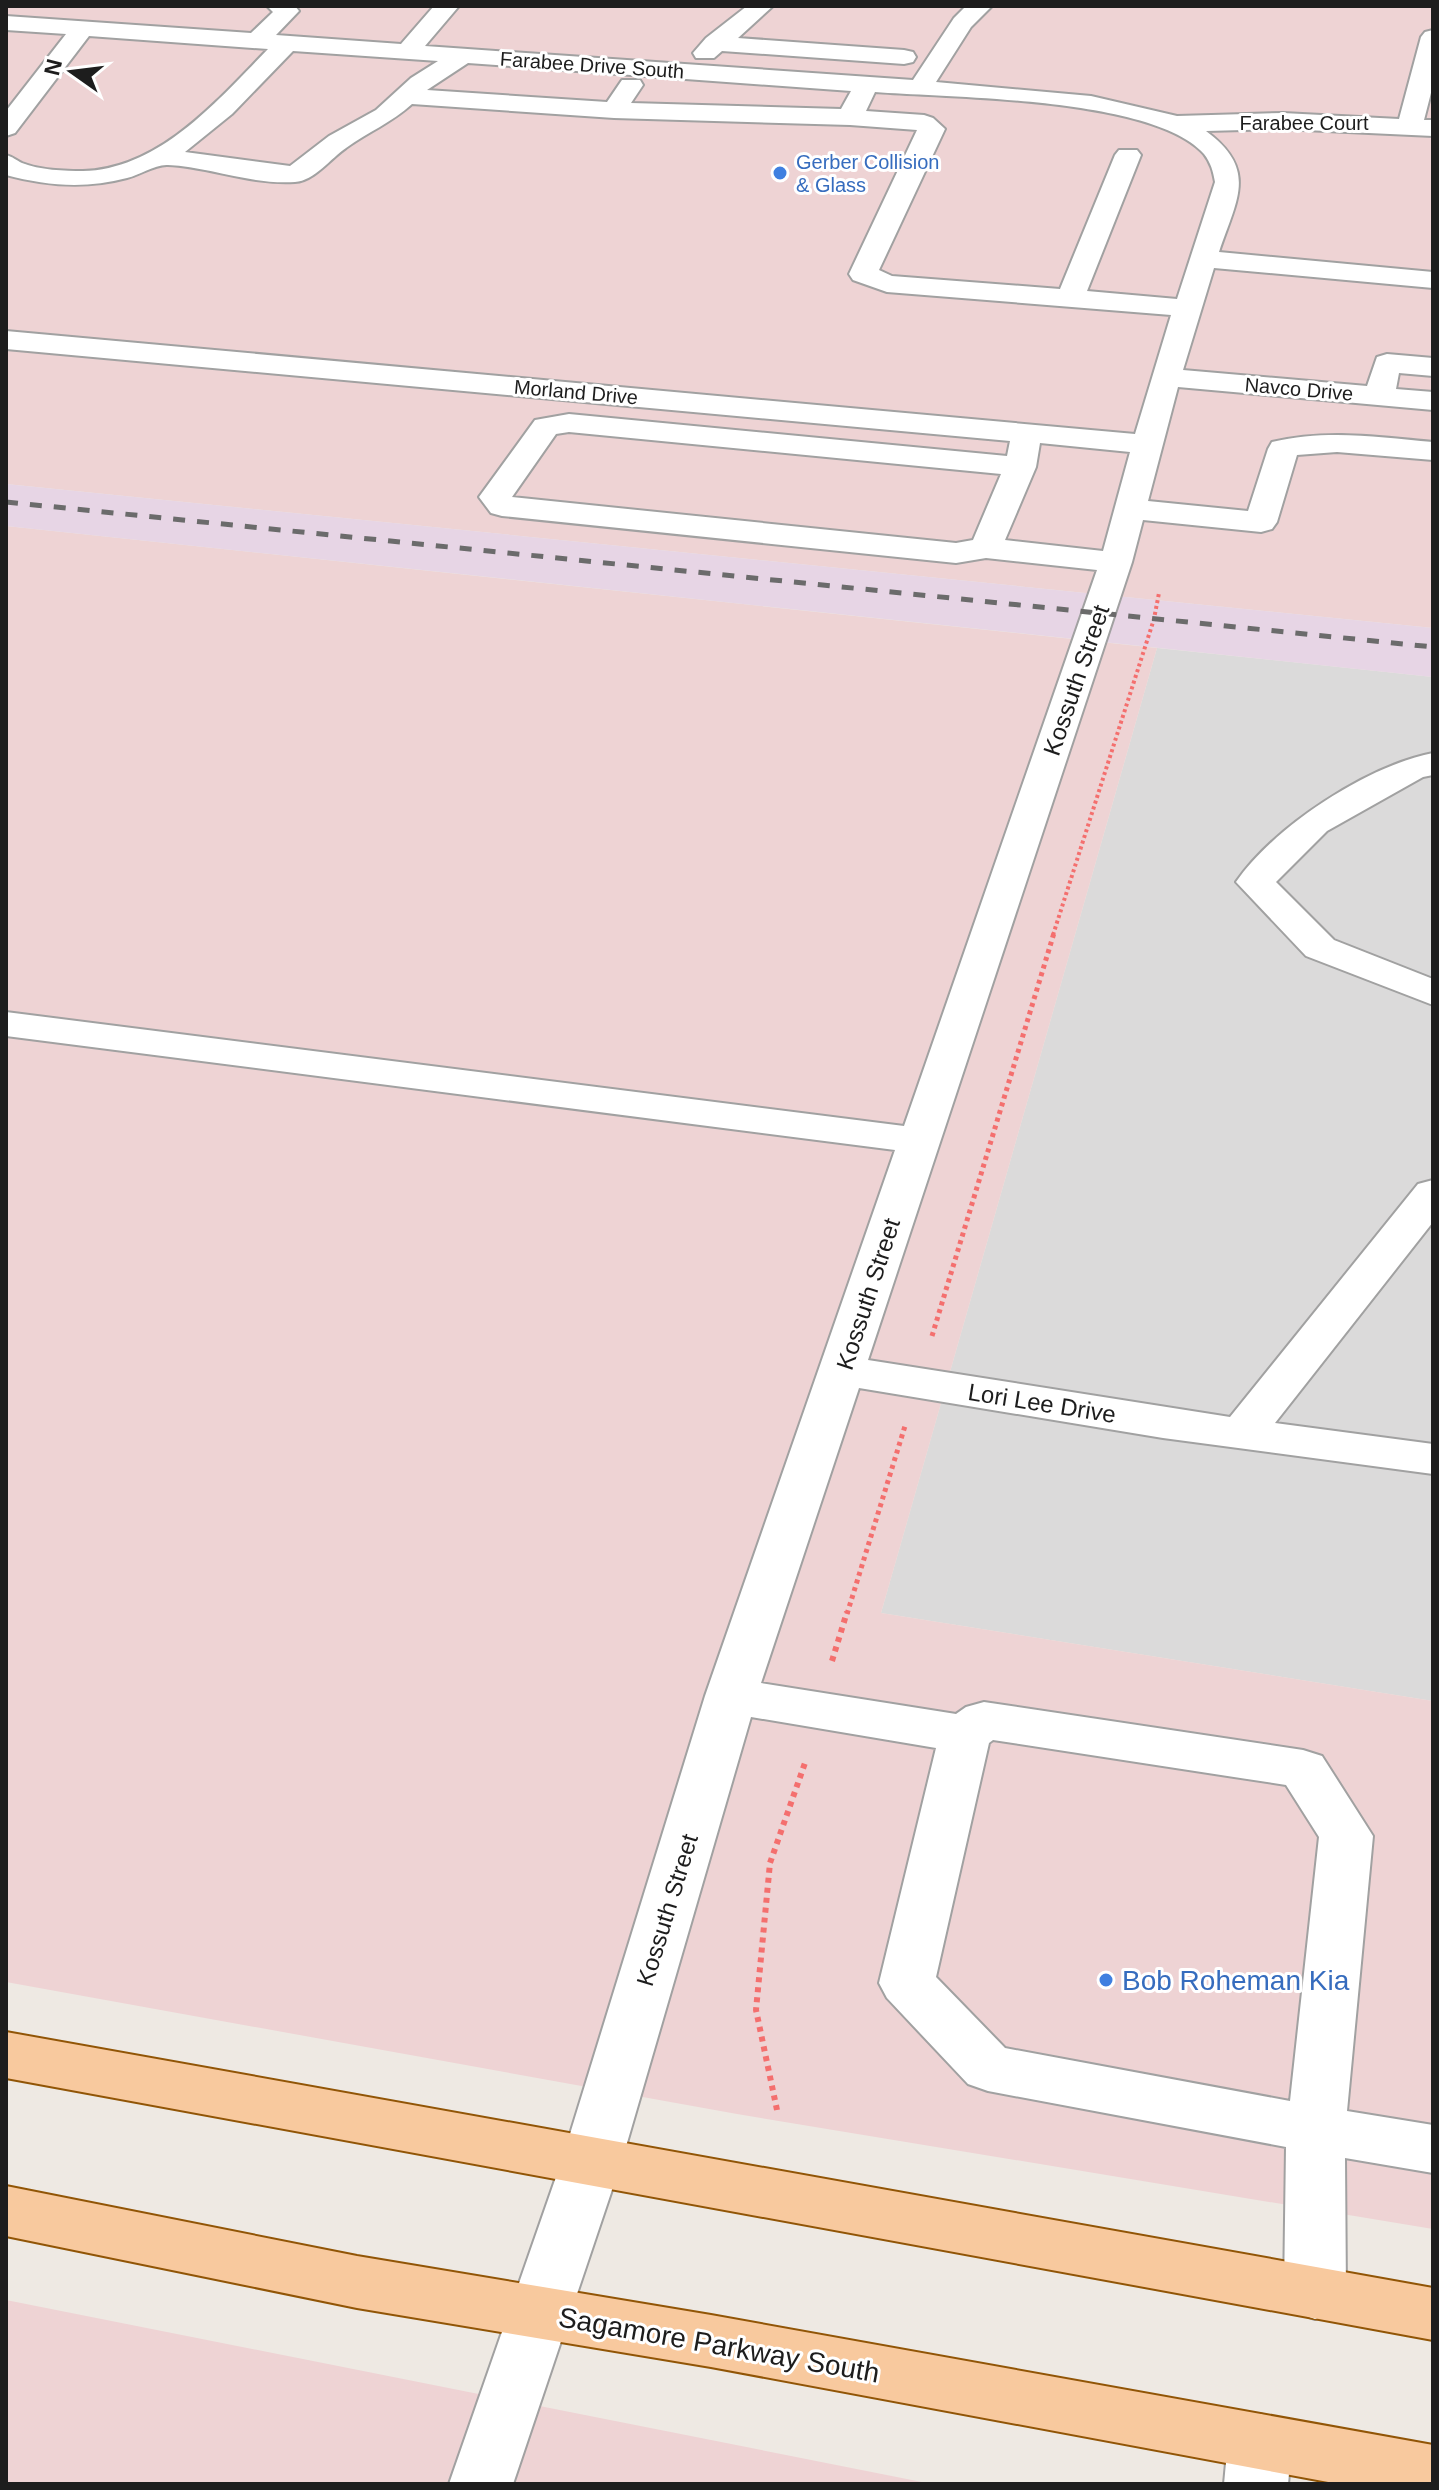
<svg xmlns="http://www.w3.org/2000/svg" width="1439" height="2490" font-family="Arial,sans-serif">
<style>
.residential{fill:#dbdada}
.commercial{fill:#eed3d4}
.industrial{fill:#e7d5e5}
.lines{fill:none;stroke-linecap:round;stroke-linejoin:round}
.minor-casing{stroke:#a1a1a1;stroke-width:4}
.major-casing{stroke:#915506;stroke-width:4}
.path-far2{stroke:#f46f6e;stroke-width:4;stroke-dasharray:3 3;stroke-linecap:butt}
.path-far1{stroke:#f46f6e;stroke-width:5;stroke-dasharray:4 4;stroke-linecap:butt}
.path{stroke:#f46f6e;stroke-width:6;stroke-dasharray:5 5;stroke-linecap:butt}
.minor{fill:#fff;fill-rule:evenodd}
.major{fill:#f8c99e;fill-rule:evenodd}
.rail{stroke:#6b6b6b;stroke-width:5;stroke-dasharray:12 12;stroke-linecap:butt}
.shop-dot{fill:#3f7fe0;stroke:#fff;stroke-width:3}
.labels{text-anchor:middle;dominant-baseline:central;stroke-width:6;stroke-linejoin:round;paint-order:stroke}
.far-street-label{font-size:20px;fill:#1d1d1d;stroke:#fff}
.far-shop-label{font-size:20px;fill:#366cbe;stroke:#fff;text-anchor:start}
.street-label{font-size:24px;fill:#1d1d1d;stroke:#fff}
.near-shop-label{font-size:28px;fill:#366cbe;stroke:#fff;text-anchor:start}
.near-street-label{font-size:28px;fill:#1d1d1d;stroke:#fff}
</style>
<rect width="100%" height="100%" fill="#eee9e3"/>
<!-- residential -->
<path class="residential" d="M 1157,648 L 1433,677 L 1433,1701 L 881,1613 Z"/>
<!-- commercial -->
<g class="commercial">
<path d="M 6,6 L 1433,6 L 1433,628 L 6,484 Z"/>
<path d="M 6,526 L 1157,648 L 881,1613 L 1433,1701 L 1433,2229 L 737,2114 L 6,1982 Z"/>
<path d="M 6,2300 L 932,2484 L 6,2484 Z"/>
</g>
<!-- industrial -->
<path class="industrial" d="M 6,484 L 1433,628 L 1433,677 L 6,526 Z"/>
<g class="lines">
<!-- minor casing -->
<g class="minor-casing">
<g id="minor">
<path d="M 267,6 L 295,6 L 299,11 L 276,35 L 401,44 L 434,6 L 459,6 L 425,46 L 913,80 L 954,18 L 966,6 L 992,6 L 971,27 L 936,82 L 1091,96 L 1177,116 L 1283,113 L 1399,119 L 1421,37 L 1425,32 L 1433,30 L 1433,85 L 1424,120 L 1433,120 L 1433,136 L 1283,129 L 1206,131 C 1259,170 1236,200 1219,252 L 1433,272 L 1433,288 L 1214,268 L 1183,370 L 1367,386 L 1377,357 L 1387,354 L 1433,358 L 1433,376 L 1399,373 L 1396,389 L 1433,392 L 1433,410 L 1178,387 L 1148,501 L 1248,511 L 1268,449 L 1272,442 C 1327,429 1378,437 1433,442 L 1433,460 L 1337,452 L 1297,455 L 1277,522 L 1272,529 L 1261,532 L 1143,520 L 1132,562 L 868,1360 L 1230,1417 L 1418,1184 L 1433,1180 L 1433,1222 L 1275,1423 L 1433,1444 L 1433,1474 L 1163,1438 L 859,1388 L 761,1683 L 956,1714 L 966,1707 L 984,1702 L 1303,1750 L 1322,1756 L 1373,1836 L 1347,2111 L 1433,2125 L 1433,2173 L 1345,2158 L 1346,2293 L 1337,2311 L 1315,2319 L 1293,2311 L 1284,2293 L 1286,2147 L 988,2091 L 968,2084 L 887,1998 L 879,1983 L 936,1748 L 751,1717 L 622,2160 L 513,2484 L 449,2484 L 562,2160 L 705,1696 L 895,1150 L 6,1036 L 6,1012 L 904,1126 L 1097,570 L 986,558 L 956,563 L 502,516 L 491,513 L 479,497 L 535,420 L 569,414 L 1007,456 L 1010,441 L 6,349 L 6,331 L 1135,434 L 1171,315 L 887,292 L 853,280 L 849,274 L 917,130 L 850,125 L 614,118 L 412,104 C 391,123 368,132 346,148 C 331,158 314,181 295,182 C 252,185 210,167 168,165 C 155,164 140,175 127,178 C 86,189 47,186 6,175 L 6,155 C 13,157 16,160 22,163 C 39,170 65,171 83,171 C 160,169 218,100 268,49 L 89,36 L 15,133 L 6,136 L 6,111 L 66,34 L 6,30 L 6,16 L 251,33 L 273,12 ZM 293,51 L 438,61 L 411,78 L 376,110 L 329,136 L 290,166 L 185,152 L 232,114 ZM 468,63 L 851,91 L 841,109 L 631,103 L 643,85 L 640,80 L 622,80 L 607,102 L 427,90 ZM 875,92 C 951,98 1153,97 1204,154 C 1211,163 1213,171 1215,182 L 1177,299 L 1087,291 L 1141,155 L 1137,150 L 1119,150 L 1115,155 L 1060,289 L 892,276 L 879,270 L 945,129 L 933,118 L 924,115 L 866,111 ZM 569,432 L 1001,474 L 973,540 L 956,543 L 512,497 L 556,434 ZM 1040,443 L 1130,452 L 1103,551 L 1005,540 L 1036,467 ZM 993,1740 L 1286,1785 L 1319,1837 L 1290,2101 L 1005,2048 L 936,1977 L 989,1743 Z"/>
<path d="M 747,6 L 773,6 L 738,38 L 904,50 L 913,52 L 916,57 L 913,62 L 904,64 L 722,51 L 714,58 L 696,58 L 693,53 L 706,38 Z"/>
<path d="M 1433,753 L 1433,775 L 1423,777 L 1327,831 L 1276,882 L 1334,940 L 1433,979 L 1433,1005 L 1306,956 L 1236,882 C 1275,826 1367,766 1433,753 Z"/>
<path d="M 1260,2414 L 1283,2422 L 1292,2442 L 1288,2484 L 1224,2484 L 1228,2442 L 1237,2422 Z"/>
</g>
</g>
<!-- major casing -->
<g class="major-casing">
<g id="major">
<path d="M 6,2032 L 1433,2288 L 1433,2340 L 6,2078 Z"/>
<path d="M 6,2186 L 357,2256 L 711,2315 L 1433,2445 L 1433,2484 L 1339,2484 L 711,2367 L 357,2308 L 6,2236 Z"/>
</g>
</g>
<!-- path-far2 -->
<path class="path-far2" d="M 1053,935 L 1154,619 L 1159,593"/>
<!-- path-far1 -->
<g class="path-far1">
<path d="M 932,1336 L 1054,933"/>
<path d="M 847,1614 L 905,1426"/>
</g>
<!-- path -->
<g class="path">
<path d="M 832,1661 L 847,1612"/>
<path d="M 777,2110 L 756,2010 L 770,1863 L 806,1760"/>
</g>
<!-- minor -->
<use href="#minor" class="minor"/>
<!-- major -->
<use href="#major" class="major"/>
<!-- rail -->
<path class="rail" d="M 6,502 L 1433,647"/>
</g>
<!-- markers -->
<g class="shop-dot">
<circle cx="780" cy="173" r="8"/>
<circle cx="1106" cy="1980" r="8"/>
</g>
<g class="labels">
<!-- far-street labels -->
<g class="far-street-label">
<text transform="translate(592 65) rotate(4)">Farabee Drive South</text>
<text x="1304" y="123">Farabee Court</text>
<text transform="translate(1299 389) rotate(5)">Navco Drive</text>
<text transform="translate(576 392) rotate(5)">Morland Drive</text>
</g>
<!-- far-shop labels -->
<g class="far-shop-label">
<text x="796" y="162">Gerber Collision<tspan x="796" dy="23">&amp; Glass</tspan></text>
</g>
<!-- street labels -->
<g class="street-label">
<text transform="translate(1076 680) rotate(-71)">Kossuth Street</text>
<text transform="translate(868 1294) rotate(-72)">Kossuth Street</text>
<text transform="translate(1042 1403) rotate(9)">Lori Lee Drive</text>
<text transform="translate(667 1910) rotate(-73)">Kossuth Street</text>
</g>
<!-- near-shop labels -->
<g class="near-shop-label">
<text x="1122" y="1980">Bob Roheman Kia</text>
</g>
<!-- near-street labels -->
<g class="near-street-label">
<text transform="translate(719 2345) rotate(10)">Sagamore Parkway South</text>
</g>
</g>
<!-- border -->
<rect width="1439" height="2490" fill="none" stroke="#1d1d1d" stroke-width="16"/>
<!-- north arrow -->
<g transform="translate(72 72) rotate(284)" stroke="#ffffff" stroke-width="6" paint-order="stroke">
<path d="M0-6L14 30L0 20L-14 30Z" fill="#1d1d1d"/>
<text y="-12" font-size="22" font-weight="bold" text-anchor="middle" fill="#1d1d1d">N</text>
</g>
</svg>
